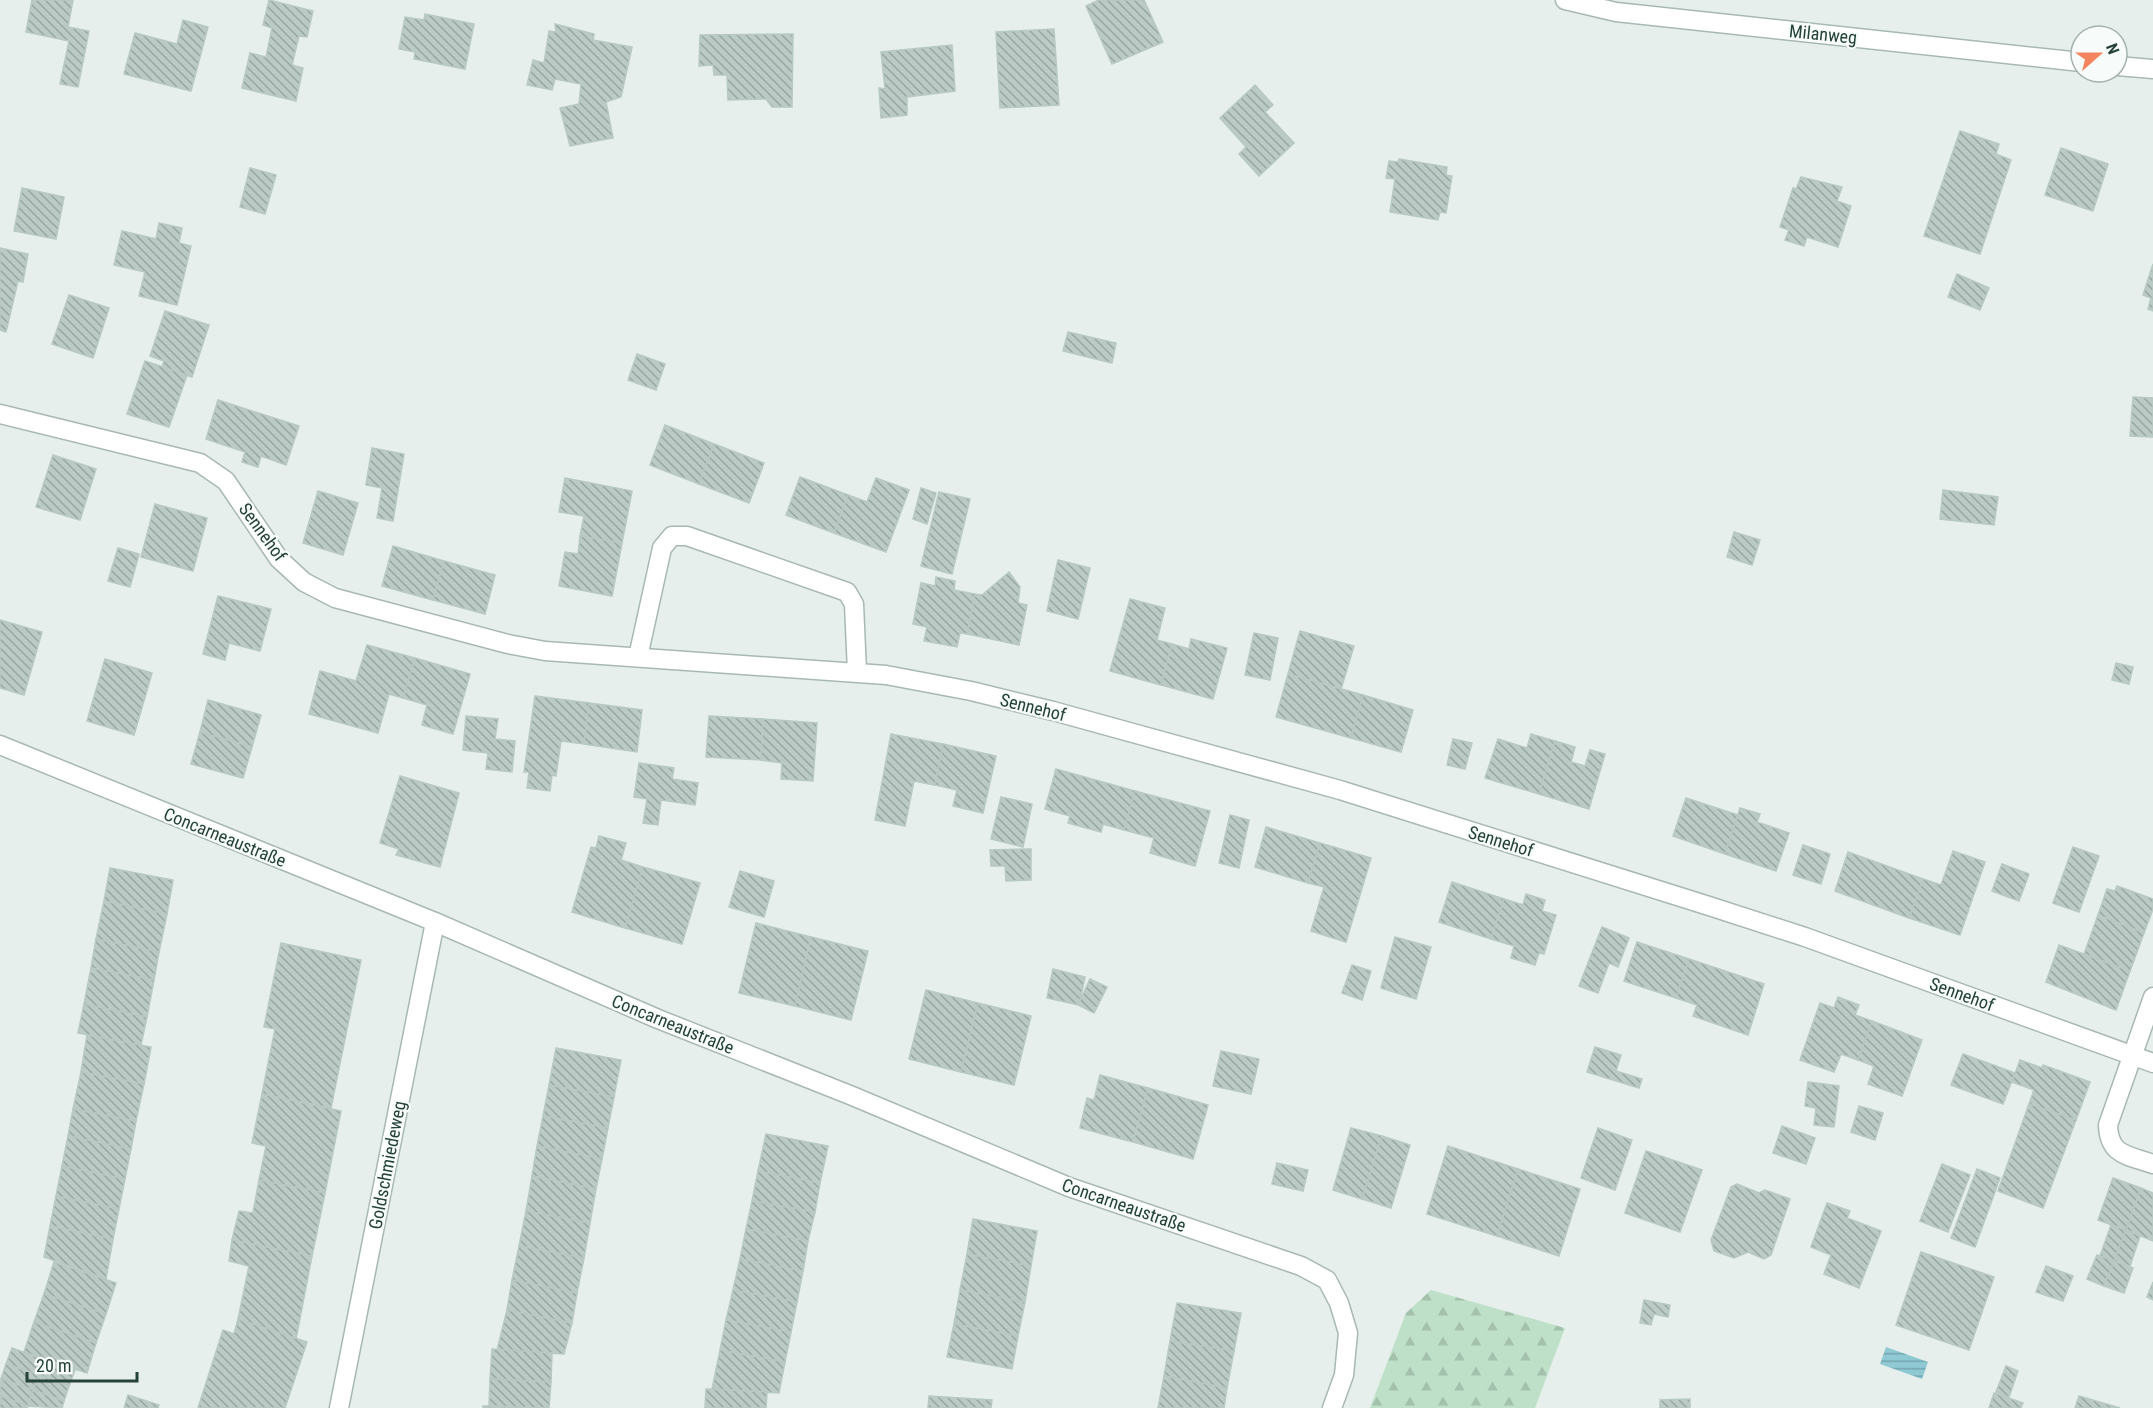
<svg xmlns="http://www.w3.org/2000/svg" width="2153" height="1408" font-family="'Roboto Condensed',sans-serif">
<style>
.forest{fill:url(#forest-firs)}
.water{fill:url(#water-rules)}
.building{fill:url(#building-back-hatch);stroke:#b8c9c2;stroke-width:1.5}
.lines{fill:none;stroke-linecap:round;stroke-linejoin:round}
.minor-casing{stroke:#a8b8b2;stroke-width:21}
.minor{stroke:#fff;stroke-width:18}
.labels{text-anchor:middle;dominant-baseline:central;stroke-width:4.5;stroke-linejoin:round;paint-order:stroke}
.street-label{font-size:18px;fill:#24423a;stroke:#f7fbf9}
</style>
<defs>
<pattern id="forest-firs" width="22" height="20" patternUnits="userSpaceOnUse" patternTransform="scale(1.5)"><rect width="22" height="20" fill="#bfe0c8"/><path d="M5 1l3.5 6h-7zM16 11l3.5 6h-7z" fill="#a4c1ad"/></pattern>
<pattern id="water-rules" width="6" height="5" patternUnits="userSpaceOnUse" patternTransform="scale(1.5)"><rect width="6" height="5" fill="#8ec9d4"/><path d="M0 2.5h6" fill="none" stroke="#74a5ad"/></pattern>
<pattern id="building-back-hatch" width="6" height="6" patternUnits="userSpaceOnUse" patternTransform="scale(1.5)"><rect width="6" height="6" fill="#bbcac4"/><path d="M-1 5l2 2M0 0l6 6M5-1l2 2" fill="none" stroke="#98a6a0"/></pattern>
</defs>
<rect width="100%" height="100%" fill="#e6efeb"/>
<!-- forest -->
<path class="forest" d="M 1431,1290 L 1565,1328 L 1535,1408 L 1370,1408 L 1406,1313 Z"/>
<!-- water -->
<path class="water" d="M 1886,1347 L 1928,1362 L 1922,1379 L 1880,1364 Z"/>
<!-- building -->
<g class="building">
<path d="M 32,0 L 73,0 L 68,27 L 89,31 L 78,87 L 60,84 L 69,41 L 26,32 Z"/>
<path d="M 269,0 L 313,11 L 307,37 L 299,36 L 292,65 L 303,68 L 296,101 L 242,88 L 250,53 L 266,57 L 272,28 L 263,25 Z"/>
<path d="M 1099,0 L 1144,0 L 1163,42 L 1112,64 L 1086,6 Z"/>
<path d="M 425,14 L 474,24 L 465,69 L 414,59 L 415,52 L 399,49 L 405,17 L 424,20 Z"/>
<path d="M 183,20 L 208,27 L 191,91 L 124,74 L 135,33 L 177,44 Z"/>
<path d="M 555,24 L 594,34 L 593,40 L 632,47 L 621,97 L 606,102 L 613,138 L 570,146 L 560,108 L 579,104 L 581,84 L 555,79 L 552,90 L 527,85 L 533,60 L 544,63 L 549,31 L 556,32 Z"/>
<path d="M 1054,29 L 1059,105 L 1000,108 L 996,32 Z"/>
<path d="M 793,34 L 792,107 L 772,107 L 766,99 L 728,100 L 727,75 L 714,75 L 713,65 L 699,66 L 700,35 Z"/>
<path d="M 952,45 L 955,91 L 907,97 L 907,115 L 881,118 L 879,88 L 885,89 L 881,52 Z"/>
<path d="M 1255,85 L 1273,105 L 1265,112 L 1294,143 L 1259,176 L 1239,154 L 1246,147 L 1220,118 Z"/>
<path d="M 1960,131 L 1999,144 L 1996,154 L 2011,160 L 1980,254 L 1924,236 Z"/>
<path d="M 2061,148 L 2108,164 L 2093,211 L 2045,195 Z"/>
<path d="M 1399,159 L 1447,167 L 1446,175 L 1452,176 L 1446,213 L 1440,212 L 1438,220 L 1390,212 L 1395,179 L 1386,178 L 1389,161 L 1398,162 Z"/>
<path d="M 250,168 L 276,175 L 265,214 L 240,207 Z"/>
<path d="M 1801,177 L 1842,187 L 1837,201 L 1851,206 L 1838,247 L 1807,237 L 1804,246 L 1785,240 L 1789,230 L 1780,227 L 1793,188 L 1796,189 Z"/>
<path d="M 22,188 L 64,197 L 56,239 L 14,231 Z"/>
<path d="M 159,223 L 182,228 L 179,243 L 191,246 L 177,305 L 139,296 L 145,272 L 114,265 L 122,231 L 156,239 Z"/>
<path d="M 0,248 L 28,254 L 23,282 L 18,281 L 6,332 L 0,330 Z"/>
<path d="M 2153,264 L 2153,311 L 2148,309 L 2151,298 L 2143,295 Z"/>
<path d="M 1957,274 L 1989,288 L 1980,310 L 1948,297 Z"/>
<path d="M 69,295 L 109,308 L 93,358 L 52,344 Z"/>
<path d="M 165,311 L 209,325 L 192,377 L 162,367 L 164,361 L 150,356 Z"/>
<path d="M 1068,332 L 1116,343 L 1112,363 L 1063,351 Z"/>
<path d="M 637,354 L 665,364 L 656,390 L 628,380 Z"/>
<path d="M 145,361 L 187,375 L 169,427 L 127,414 Z"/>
<path d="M 2133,397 L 2153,398 L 2153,437 L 2130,436 Z"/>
<path d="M 218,400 L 299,426 L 286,465 L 261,456 L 258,467 L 242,462 L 245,452 L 206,439 Z"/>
<path d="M 665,425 L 714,444 L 699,484 L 650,465 Z"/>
<path d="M 714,444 L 764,463 L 749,503 L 699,484 Z"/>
<path d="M 372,448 L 404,454 L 393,521 L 377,518 L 382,488 L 366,485 Z"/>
<path d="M 53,455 L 96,469 L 80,520 L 36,507 Z"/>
<path d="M 800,477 L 848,495 L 834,533 L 786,515 Z"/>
<path d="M 565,478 L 632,491 L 622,543 L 580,536 L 584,516 L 559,512 Z"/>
<path d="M 876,478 L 909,490 L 886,552 L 834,533 L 848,495 L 867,502 Z"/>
<path d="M 921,488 L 936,493 L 927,524 L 913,519 Z"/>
<path d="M 1943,490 L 1998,497 L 1994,525 L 1940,519 Z"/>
<path d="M 318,491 L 358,503 L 343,555 L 303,543 Z"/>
<path d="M 939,492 L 970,499 L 952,574 L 921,566 Z"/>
<path d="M 155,504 L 207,518 L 193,571 L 141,557 Z"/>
<path d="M 1734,532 L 1760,540 L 1752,565 L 1727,557 Z"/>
<path d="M 580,536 L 622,543 L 612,596 L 559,586 L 565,552 L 578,554 Z"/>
<path d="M 393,546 L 444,561 L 433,600 L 382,586 Z"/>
<path d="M 118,548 L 139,554 L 130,587 L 108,581 Z"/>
<path d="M 1058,560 L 1090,568 L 1078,619 L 1047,611 Z"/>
<path d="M 444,561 L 495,575 L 485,614 L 433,600 Z"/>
<path d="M 1009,572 L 1020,587 L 1018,603 L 1027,605 L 1019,645 L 967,634 L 975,594 L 982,595 Z"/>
<path d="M 936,577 L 955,581 L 954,590 L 975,594 L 967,634 L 960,633 L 957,647 L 924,641 L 927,627 L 913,624 L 921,583 L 935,586 Z"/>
<path d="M 218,596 L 271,609 L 260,651 L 229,643 L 225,660 L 203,654 Z"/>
<path d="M 1130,599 L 1165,608 L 1157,640 L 1172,644 L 1161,685 L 1110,671 Z"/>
<path d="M 0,620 L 42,632 L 24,695 L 0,688 Z"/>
<path d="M 1300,631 L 1354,646 L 1341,689 L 1288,674 Z"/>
<path d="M 1254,633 L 1278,638 L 1270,680 L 1245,675 Z"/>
<path d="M 1191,639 L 1227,648 L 1213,699 L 1161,685 L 1172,644 L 1189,649 Z"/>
<path d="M 367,645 L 415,658 L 403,698 L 389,694 L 378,733 L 309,714 L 320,671 L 356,681 Z"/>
<path d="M 415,658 L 470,674 L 453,734 L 422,725 L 427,705 L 403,698 Z"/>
<path d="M 105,659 L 152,673 L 134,735 L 87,721 Z"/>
<path d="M 2116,663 L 2133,667 L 2129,684 L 2112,680 Z"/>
<path d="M 1288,674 L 1363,695 L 1351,738 L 1276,717 Z"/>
<path d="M 1363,695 L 1413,710 L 1401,752 L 1351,738 Z"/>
<path d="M 535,696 L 589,703 L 584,744 L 561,741 L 556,776 L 552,775 L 550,791 L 527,788 L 529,772 L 524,772 Z"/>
<path d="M 208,700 L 261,715 L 252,747 L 200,732 Z"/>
<path d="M 589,703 L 642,710 L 637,752 L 584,744 Z"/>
<path d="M 466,716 L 498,719 L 495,739 L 515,741 L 512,772 L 486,769 L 488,753 L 463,750 Z"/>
<path d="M 709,716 L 763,719 L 761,760 L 706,757 Z"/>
<path d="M 763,719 L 817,723 L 813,781 L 781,779 L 782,763 L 761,760 Z"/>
<path d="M 200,732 L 252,747 L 243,778 L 191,764 Z"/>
<path d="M 891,734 L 943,744 L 935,785 L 914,781 L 905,826 L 875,820 Z"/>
<path d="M 1531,734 L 1555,741 L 1539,794 L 1485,778 L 1498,739 L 1527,748 Z"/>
<path d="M 1453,739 L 1472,743 L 1465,769 L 1447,765 Z"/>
<path d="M 1555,741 L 1575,747 L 1571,762 L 1585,766 L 1590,750 L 1605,754 L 1589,809 L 1539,794 Z"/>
<path d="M 943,744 L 996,756 L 983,813 L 953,806 L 957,790 L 935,785 Z"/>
<path d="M 639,763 L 674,768 L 672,779 L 698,783 L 695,805 L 661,800 L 658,825 L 643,823 L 647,799 L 634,797 Z"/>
<path d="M 1056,769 L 1135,791 L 1124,830 L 1103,824 L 1101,832 L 1068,823 L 1070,816 L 1045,809 Z"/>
<path d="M 400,776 L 459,793 L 440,867 L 396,855 L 399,849 L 380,843 Z"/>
<path d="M 1135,791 L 1210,811 L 1195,866 L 1150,853 L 1154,838 L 1124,830 Z"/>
<path d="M 1001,797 L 1032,804 L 1023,847 L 991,839 Z"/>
<path d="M 1686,798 L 1738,815 L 1725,854 L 1673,836 Z"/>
<path d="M 1740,808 L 1760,814 L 1757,822 L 1789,833 L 1776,871 L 1725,854 Z"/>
<path d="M 1230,815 L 1249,820 L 1239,868 L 1219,863 Z"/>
<path d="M 1266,827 L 1320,843 L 1308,883 L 1255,867 Z"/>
<path d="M 599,836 L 626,843 L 621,860 L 643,867 L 625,928 L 572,912 L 591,847 L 596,848 Z"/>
<path d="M 1320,843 L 1371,858 L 1346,942 L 1311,931 L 1324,887 L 1308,883 Z"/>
<path d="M 1803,845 L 1830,854 L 1821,884 L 1793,875 Z"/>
<path d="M 2073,847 L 2099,856 L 2079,912 L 2053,903 Z"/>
<path d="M 1031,849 L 1031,880 L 1006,881 L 1005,866 L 991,866 L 990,850 Z"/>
<path d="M 1953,851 L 1985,862 L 1960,935 L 1909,918 L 1923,879 L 1941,885 Z"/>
<path d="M 1848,852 L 1923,879 L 1909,918 L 1835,891 Z"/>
<path d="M 2002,864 L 2029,874 L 2019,901 L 1992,891 Z"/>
<path d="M 643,867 L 700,883 L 682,944 L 625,928 Z"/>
<path d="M 110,868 L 173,880 L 167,914 L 104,901 Z"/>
<path d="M 740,871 L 774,881 L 764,917 L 729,907 Z"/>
<path d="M 1452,882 L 1504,899 L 1491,939 L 1439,922 Z"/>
<path d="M 2117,886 L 2153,899 L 2153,909 L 2144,933 L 2098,915 L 2107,889 L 2115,891 Z"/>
<path d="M 1526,894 L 1545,900 L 1542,911 L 1556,915 L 1544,954 L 1539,953 L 1535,965 L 1511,958 L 1514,946 L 1491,939 L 1504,899 L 1523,905 Z"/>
<path d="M 104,901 L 167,914 L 159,952 L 96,939 Z"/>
<path d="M 2098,915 L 2144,933 L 2130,971 L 2084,954 Z"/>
<path d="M 756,923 L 811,937 L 795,1006 L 739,993 Z"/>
<path d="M 1602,927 L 1629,938 L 1618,967 L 1609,963 L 1598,993 L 1579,986 Z"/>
<path d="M 811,937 L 868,951 L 851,1020 L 795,1006 Z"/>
<path d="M 1395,937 L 1431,947 L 1416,999 L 1381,988 Z"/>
<path d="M 96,939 L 159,952 L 154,980 L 91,968 Z"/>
<path d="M 1637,942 L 1689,959 L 1676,998 L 1624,981 Z"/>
<path d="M 281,943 L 361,960 L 331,1108 L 262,1094 L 275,1029 L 264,1027 Z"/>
<path d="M 2059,945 L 2130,971 L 2116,1010 L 2046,982 Z"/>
<path d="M 1689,959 L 1764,984 L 1748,1035 L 1693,1016 L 1697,1005 L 1676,998 Z"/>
<path d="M 1352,965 L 1371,971 L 1362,1000 L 1342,993 Z"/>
<path d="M 91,968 L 154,980 L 147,1017 L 84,1004 Z"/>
<path d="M 1053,969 L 1085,977 L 1079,1005 L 1047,998 Z"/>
<path d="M 1090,979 L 1107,987 L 1094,1013 L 1078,1005 Z"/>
<path d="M 926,990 L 978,1003 L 961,1072 L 909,1059 Z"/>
<path d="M 1838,997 L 1859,1005 L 1855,1015 L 1872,1021 L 1858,1060 L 1841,1054 L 1834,1072 L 1800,1060 L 1820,1003 L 1834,1008 Z"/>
<path d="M 978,1003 L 1031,1016 L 1014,1085 L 961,1072 Z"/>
<path d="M 84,1004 L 147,1017 L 141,1045 L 78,1033 Z"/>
<path d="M 1872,1021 L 1922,1040 L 1902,1096 L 1868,1084 L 1874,1066 L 1858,1060 Z"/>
<path d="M 87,1035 L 151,1047 L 144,1084 L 81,1072 Z"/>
<path d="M 1595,1047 L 1621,1055 L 1616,1071 L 1642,1079 L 1639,1088 L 1587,1072 Z"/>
<path d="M 556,1048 L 621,1060 L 614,1097 L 549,1085 Z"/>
<path d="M 1221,1051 L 1259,1059 L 1251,1094 L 1213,1086 Z"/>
<path d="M 1963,1054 L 2015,1073 L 2003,1104 L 1951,1085 Z"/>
<path d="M 2020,1060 L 2042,1068 L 2043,1065 L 2090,1082 L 2076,1120 L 2029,1104 L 2034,1090 L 2012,1082 Z"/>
<path d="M 81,1072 L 144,1084 L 136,1121 L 73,1109 Z"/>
<path d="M 1100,1075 L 1148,1088 L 1133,1142 L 1080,1128 L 1087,1098 L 1094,1100 Z"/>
<path d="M 1808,1082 L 1839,1086 L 1834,1127 L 1814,1125 L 1816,1108 L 1805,1106 Z"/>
<path d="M 549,1085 L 614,1097 L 608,1128 L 543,1116 Z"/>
<path d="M 1148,1088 L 1208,1105 L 1193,1159 L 1133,1142 Z"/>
<path d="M 262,1094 L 341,1111 L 325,1193 L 259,1180 L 266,1146 L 252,1143 Z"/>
<path d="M 2029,1104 L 2076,1120 L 2043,1208 L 1998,1191 Z"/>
<path d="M 1859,1106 L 1883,1113 L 1875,1140 L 1851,1132 Z"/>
<path d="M 73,1109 L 136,1121 L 131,1149 L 68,1136 Z"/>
<path d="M 543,1116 L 608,1128 L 602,1159 L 537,1146 Z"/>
<path d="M 1782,1126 L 1815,1138 L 1806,1164 L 1773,1153 Z"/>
<path d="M 1351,1128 L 1382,1136 L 1362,1199 L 1333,1190 Z"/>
<path d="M 1598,1128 L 1632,1140 L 1615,1190 L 1581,1178 Z"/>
<path d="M 766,1134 L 828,1146 L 820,1183 L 758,1171 Z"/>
<path d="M 68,1136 L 131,1149 L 125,1179 L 62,1166 Z"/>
<path d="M 1382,1136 L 1410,1145 L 1391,1208 L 1362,1199 Z"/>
<path d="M 537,1146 L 602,1159 L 596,1189 L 532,1176 Z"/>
<path d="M 1448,1146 L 1518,1169 L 1497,1236 L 1427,1214 Z"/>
<path d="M 1646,1151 L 1702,1170 L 1680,1232 L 1625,1213 Z"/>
<path d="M 1277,1163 L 1308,1170 L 1303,1191 L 1272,1184 Z"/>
<path d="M 1942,1164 L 1970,1175 L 1948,1232 L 1920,1221 Z"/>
<path d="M 62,1166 L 125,1179 L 119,1209 L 56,1196 Z"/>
<path d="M 1518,1169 L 1580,1189 L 1559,1256 L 1497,1236 Z"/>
<path d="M 1977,1169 L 2000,1178 L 1975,1247 L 1951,1238 Z"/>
<path d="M 758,1171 L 820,1183 L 815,1212 L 752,1201 Z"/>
<path d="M 532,1176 L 596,1189 L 590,1223 L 526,1211 Z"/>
<path d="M 2113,1178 L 2141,1188 L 2126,1230 L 2098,1220 Z"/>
<path d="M 259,1180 L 325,1193 L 312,1256 L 232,1240 L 239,1211 L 253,1213 Z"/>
<path d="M 1737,1184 L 1759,1193 L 1765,1190 L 1790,1199 L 1771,1255 L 1764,1259 L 1748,1252 L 1734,1258 L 1714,1251 L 1711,1240 L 1731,1187 Z"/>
<path d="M 2141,1188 L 2153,1193 L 2153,1241 L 2126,1230 Z"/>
<path d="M 56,1196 L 119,1209 L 113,1239 L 50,1226 Z"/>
<path d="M 752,1201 L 815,1212 L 808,1241 L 746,1229 Z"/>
<path d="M 1827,1203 L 1850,1211 L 1847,1218 L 1881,1231 L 1859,1288 L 1824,1274 L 1831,1255 L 1811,1247 Z"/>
<path d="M 526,1211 L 590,1223 L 584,1258 L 519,1246 Z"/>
<path d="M 973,1219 L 1037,1231 L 1031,1266 L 967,1254 Z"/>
<path d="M 2111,1225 L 2126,1230 L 2114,1261 L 2100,1256 Z"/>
<path d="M 50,1226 L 113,1239 L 106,1279 L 44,1257 Z"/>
<path d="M 746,1229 L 808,1241 L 803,1271 L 740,1259 Z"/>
<path d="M 2126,1230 L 2140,1236 L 2130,1266 L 2114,1261 Z"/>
<path d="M 232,1240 L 312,1256 L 296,1339 L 238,1319 L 249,1266 L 229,1261 Z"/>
<path d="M 519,1246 L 584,1258 L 577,1293 L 512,1280 Z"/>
<path d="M 1921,1252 L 1994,1277 L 1969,1350 L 1896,1325 Z"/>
<path d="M 967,1254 L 1031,1266 L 1025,1302 L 960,1290 Z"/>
<path d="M 2097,1255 L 2114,1261 L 2104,1286 L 2087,1279 Z"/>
<path d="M 740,1259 L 803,1271 L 797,1302 L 733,1290 Z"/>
<path d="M 2114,1261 L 2133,1268 L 2124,1293 L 2104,1286 Z"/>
<path d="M 54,1262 L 116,1283 L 106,1314 L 44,1294 Z"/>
<path d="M 2046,1266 L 2073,1276 L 2063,1301 L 2036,1292 Z"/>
<path d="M 512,1280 L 577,1293 L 572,1323 L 507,1310 Z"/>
<path d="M 2153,1282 L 2153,1300 L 2147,1297 Z"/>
<path d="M 733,1290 L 797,1302 L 791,1332 L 726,1320 Z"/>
<path d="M 960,1290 L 1025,1302 L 1018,1336 L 954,1324 Z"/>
<path d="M 44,1294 L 106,1314 L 96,1343 L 34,1322 Z"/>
<path d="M 1644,1300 L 1670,1305 L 1668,1317 L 1654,1314 L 1651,1325 L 1640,1323 Z"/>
<path d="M 1177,1303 L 1241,1313 L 1234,1351 L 1170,1341 Z"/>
<path d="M 507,1310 L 572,1323 L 564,1354 L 497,1350 Z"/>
<path d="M 238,1319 L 307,1342 L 285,1408 L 198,1408 L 223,1330 L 234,1334 Z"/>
<path d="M 726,1320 L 791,1332 L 785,1362 L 720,1350 Z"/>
<path d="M 34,1322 L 96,1343 L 87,1373 L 24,1352 Z"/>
<path d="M 954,1324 L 1018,1336 L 1012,1369 L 947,1357 Z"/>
<path d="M 1170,1341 L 1234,1351 L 1227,1388 L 1164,1376 Z"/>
<path d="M 12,1348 L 44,1360 L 39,1375 L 6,1364 Z"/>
<path d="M 492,1349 L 552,1353 L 551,1382 L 490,1379 Z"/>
<path d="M 720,1350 L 785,1362 L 779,1393 L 712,1389 Z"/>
<path d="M 44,1360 L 75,1370 L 69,1386 L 39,1375 Z"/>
<path d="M 6,1364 L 39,1375 L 33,1390 L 1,1379 Z"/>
<path d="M 2006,1366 L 2018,1371 L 2009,1397 L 1996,1392 Z"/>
<path d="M 39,1375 L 69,1386 L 64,1401 L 33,1390 Z"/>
<path d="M 1164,1376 L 1227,1388 L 1224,1408 L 1158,1408 Z"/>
<path d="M 1,1379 L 33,1390 L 28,1406 L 0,1396 Z"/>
<path d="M 490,1379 L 551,1382 L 549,1408 L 489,1406 Z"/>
<path d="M 706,1389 L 767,1392 L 766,1408 L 705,1408 Z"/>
<path d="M 33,1390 L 64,1401 L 62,1408 L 28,1406 Z"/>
<path d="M 1994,1393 L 2023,1403 L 2021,1408 L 1989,1408 Z"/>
<path d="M 128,1395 L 159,1405 L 158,1408 L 124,1408 Z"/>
<path d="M 0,1396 L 28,1406 L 27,1408 L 0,1408 Z"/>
<path d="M 929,1396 L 992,1400 L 991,1408 L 928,1408 Z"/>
<path d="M 2079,1396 L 2120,1408 L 2075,1408 Z"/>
<path d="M 1690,1399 L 1690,1408 L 1660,1408 L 1660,1400 Z"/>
<path d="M 483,1406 L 489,1406 L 521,1408 L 483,1408 Z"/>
</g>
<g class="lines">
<!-- minor casing -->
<g class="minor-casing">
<g id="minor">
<path d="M 1565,0 L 1616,12 L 2081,62"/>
<path d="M 2117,66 L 2153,69"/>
<path d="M 0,414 L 200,463 L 226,481 L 279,559 L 304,582 L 335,598 L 508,644 L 545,651 L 886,675 L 971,691 L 1053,711 L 1340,790 L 1709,906 L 1805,937 L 2153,1063"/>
<path d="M 638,657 L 662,548 L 672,536 L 687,536 L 847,592 L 854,604 L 857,672"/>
<path d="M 0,745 L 435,922 L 658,1019 L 850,1095 L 1069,1187 L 1301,1266 L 1327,1280 L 1339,1303 L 1348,1333 L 1344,1375 L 1332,1408"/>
<path d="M 2153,997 L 2108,1125 C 2109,1156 2128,1155 2153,1164"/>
<path d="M 339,1408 L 435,922"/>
</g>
</g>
<!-- minor -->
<use href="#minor" class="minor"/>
</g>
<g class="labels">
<!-- street labels -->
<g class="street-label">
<text transform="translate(1823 34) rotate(6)">Milanweg</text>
<text transform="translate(263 532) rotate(54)">Sennehof</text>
<text transform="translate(1033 707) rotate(14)">Sennehof</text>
<text transform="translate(225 837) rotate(22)">Concarneaustraße</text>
<text transform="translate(1501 841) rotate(17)">Sennehof</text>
<text transform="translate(1962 994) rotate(20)">Sennehof</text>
<text transform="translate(673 1024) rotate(22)">Concarneaustraße</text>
<text transform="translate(387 1165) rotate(-79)">Goldschmiedeweg</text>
<text transform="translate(1124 1205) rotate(19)">Concarneaustraße</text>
</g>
</g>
<!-- north arrow -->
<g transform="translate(2099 54) rotate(69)"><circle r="28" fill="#f7fbf9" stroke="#a3b1ad" stroke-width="1.5"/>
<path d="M0-4.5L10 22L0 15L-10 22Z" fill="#f4845f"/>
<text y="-9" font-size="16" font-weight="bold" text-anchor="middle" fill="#24423a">N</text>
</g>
<!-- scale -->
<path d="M27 1372v9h110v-9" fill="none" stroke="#24423a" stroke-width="3"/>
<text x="36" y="1372" font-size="18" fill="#24423a" stroke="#f7fbf9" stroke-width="4.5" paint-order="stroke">20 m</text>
</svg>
